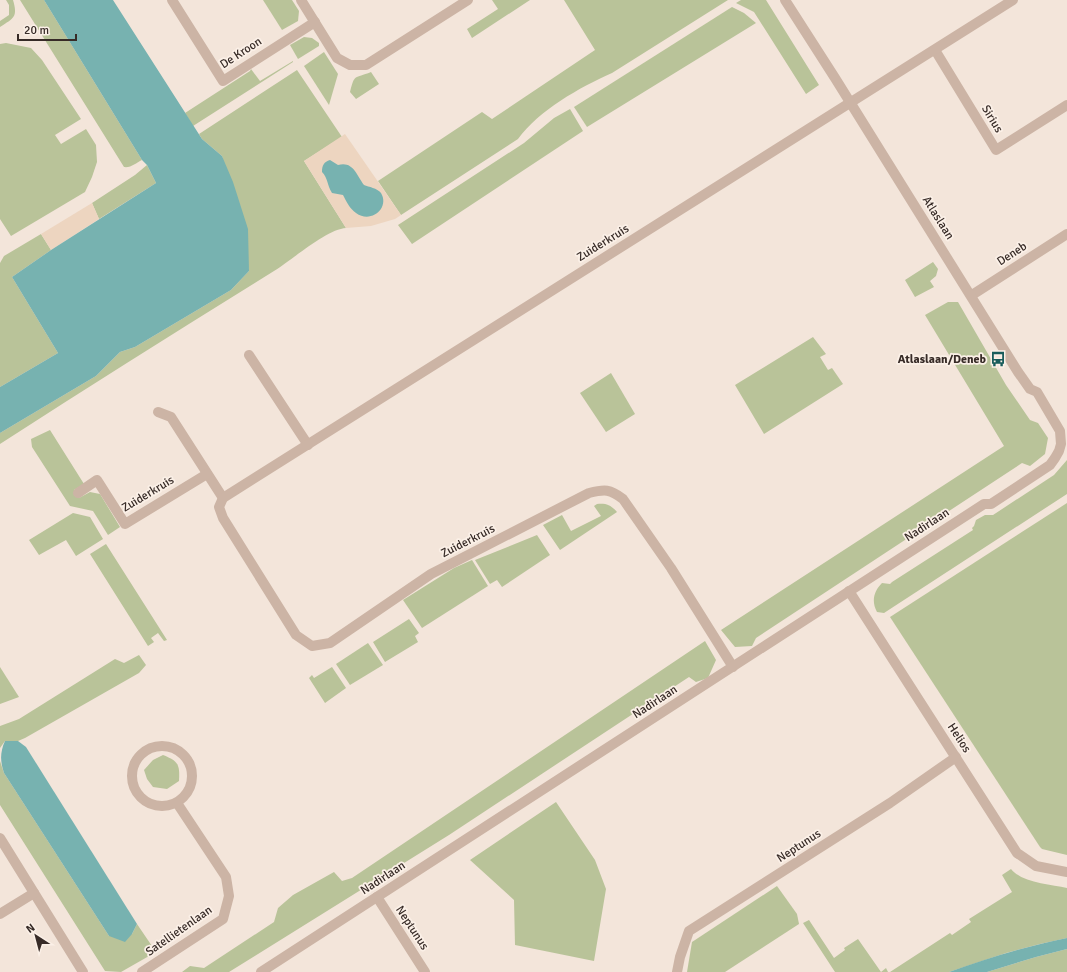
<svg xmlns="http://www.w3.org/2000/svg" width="1067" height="972" font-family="Signika,sans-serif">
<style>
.green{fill:#b9c399}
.plaza{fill:#edd5c0}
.water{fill:#77b2b0}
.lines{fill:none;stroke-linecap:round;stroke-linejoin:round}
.minor{stroke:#ccb4a5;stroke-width:10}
.tertiary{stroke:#ccb4a5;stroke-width:10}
.labels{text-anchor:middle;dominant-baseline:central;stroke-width:3.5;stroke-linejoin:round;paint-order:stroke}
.street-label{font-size:12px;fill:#372b27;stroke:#fbf0e7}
.poi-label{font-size:12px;font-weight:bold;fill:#372b27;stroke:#fbf0e7;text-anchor:end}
</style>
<rect width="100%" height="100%" fill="#f3e5da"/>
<!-- green -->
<g class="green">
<path d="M 6,0 L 13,0 C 18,17 14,18 0,27 L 0,21 L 9,15 L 9,5 Z"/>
<path d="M 20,0 L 44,0 L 142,160 C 136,163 131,168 124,167 Z"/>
<path d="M 263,0 L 292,0 L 299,11 L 298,21 L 282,30 Z"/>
<path d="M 492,0 L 530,0 L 472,38 L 467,29 L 498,9 Z"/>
<path d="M 564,0 L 728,0 L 612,73 C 580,87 538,111 518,139 L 401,215 L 378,181 L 482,112 L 492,119 L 595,50 Z"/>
<path d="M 741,0 L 766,0 L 819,85 L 806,94 L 754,12 L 736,3 Z"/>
<path d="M 732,7 L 744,13 L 756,23 L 587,127 L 574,107 Z"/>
<path d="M 304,37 L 312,38 L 319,43 L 319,46 L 298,59 L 290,45 Z"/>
<path d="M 6,43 L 31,48 L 42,60 L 81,119 L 55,135 L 61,144 L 86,129 L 96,145 L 97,162 L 92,177 L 85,192 L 11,236 L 0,219 L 0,44 Z"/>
<path d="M 324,52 L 338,74 L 329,105 L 304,66 Z"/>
<path d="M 293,61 L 293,62 L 193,126 L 185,113 L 250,71 L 251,69 L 260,81 Z"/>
<path d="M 297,70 L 342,137 L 304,161 L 346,228 C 327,229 292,260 274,271 C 182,328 91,385 0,444 L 0,433 L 96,376 L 120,352 L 135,347 L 231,290 L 249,271 L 222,156 L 202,139 L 199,134 Z"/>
<path d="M 371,72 L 379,84 L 356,99 L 350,92 C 355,73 354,79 371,72 Z"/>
<path d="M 570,109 L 583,131 L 412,244 L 398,225 L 524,143 L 554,118 Z"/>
<path d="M 147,165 L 156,183 L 99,219 L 92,203 L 135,175 Z"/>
<path d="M 41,234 L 51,250 L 12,277 L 58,353 L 0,387 L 0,263 L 4,256 Z"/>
<path d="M 933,262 L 938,269 L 936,276 L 930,281 L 934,287 L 915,297 L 905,280 Z"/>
<path d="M 948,302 L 958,302 L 1006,385 L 1030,420 L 1038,423 L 1048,438 L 1045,454 L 1030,466 L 1022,463 L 756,638 L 752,646 L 735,647 L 721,630 L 1004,446 L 925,315 Z"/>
<path d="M 813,337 L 826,354 L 820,357 L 828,370 L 832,368 L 843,384 L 764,434 L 735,385 Z"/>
<path d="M 611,373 L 635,414 L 606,432 L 580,393 Z"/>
<path d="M 50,430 L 84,484 L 74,490 L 79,498 L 90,492 L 100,494 L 120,527 L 108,535 L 93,511 L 70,506 L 32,447 L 31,439 Z"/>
<path d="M 1067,460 L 1067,494 L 884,613 L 877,612 C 871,601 874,591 882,583 L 890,584 L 892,582 L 973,530 L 972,528 L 974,526 L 976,520 L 985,515 L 993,515 L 1054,475 Z"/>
<path d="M 1067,503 L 1067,855 L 1042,849 L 1040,847 L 890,617 Z"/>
<path d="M 597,504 C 606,503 611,505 617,512 L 560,550 L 543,525 L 562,515 L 571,531 L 601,516 L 594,506 Z"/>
<path d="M 73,513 L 90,517 L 103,539 L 76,556 L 66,540 L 39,555 L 29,540 Z"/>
<path d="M 537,535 L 550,555 L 502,587 L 497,580 L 490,584 L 475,560 Z"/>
<path d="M 106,544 L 167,640 L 164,641 L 158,633 L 151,638 L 154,642 L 148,646 L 90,554 Z"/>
<path d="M 472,560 L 488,586 L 422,628 L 403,600 L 454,568 Z"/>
<path d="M 409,619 L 419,633 L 415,636 L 418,642 L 385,662 L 373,642 Z"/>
<path d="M 705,641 L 716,660 L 708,678 L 696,682 L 689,677 L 449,835 L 229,972 L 182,972 L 190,966 L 204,968 L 274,922 L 278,908 L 293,895 L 334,872 L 342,881 L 352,878 Z"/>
<path d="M 368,643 L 383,665 L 350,685 L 336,664 Z"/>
<path d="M 139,655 L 146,665 L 139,673 L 25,738 L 18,741 L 5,741 L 0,748 L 0,726 L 19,719 L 115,659 L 124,663 Z"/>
<path d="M 0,667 L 19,697 L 0,704 Z"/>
<path d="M 332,667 L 346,688 L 325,703 L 309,678 L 312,675 L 314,678 Z"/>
<path d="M 163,755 C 178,761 180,764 179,781 L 167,789 L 153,787 L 147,779 L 144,770 L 153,760 Z"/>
<path d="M 0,761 L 4,773 L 109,936 L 132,934 L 137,924 L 156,952 L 121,972 L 105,971 L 0,805 Z"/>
<path d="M 556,802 L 595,860 L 606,889 L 594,961 L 515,945 L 514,900 L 470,860 Z"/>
<path d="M 1011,869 C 1022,883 1050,884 1067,888 L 1067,938 L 1040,944 L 1006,953 L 949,972 L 890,972 L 950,933 L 952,935 L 971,922 L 969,919 L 1012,892 L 1002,875 Z"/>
<path d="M 777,886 L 797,914 L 799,924 L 725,972 L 687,972 L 692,942 Z"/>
<path d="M 809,920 L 834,958 L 845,950 L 844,948 L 858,939 L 881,972 L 886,968 L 888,972 L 835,972 L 803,923 Z"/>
<path d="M 1067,949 L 1067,972 L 987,972 L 1036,957 Z"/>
</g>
<!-- plaza -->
<g class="plaza">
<path d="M 345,134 L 401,215 L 395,219 L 371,226 L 346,228 L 304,161 Z"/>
<path d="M 92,203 L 99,219 L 51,250 L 41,234 Z"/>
</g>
<!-- water -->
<g class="water">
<path d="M 44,0 L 113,0 L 202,139 L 222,156 L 233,182 L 248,229 L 249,271 L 231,290 L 135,347 L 120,352 L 96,376 L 0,433 L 0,387 L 58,353 L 12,277 L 51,250 L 156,183 L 147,165 L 142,160 Z"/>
<path d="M 330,160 L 338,165 C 353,161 356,174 364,185 C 369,187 377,188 381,193 C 390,208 371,224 356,213 C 350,209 346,201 343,195 L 332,193 C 327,185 328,178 322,172 C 322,165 324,162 330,160 Z"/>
<path d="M 5,741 L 18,741 L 26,747 L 137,924 L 132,934 L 125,942 L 109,936 L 4,773 C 0,761 0,752 5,741 Z"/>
<path d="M 1067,938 L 1067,949 L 1036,957 L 987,972 L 949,972 C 988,958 1027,946 1067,938 Z"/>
</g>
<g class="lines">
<!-- minor -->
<g class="minor">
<path d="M 172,0 L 223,81 L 315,22"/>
<path d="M 301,0 L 337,58 L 350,65 L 366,65 L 468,0"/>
<path d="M 935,50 L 996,150 L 1067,105"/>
<path d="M 972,295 L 1067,234"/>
<path d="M 249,355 L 308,445"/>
<path d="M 158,412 L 171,417 L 223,498"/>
<path d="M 78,493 L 97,480 L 125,524 L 207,474"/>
<path d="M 849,591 L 1017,853 L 1036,866 L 1067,872"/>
<path d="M 733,667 L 671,568 L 623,499 C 610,489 605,489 589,493 L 431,574 L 330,643 L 312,646 L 296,635 L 223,518 L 219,507 L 223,498 L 1013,0"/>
<circle cx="162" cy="776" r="30"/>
<path d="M 0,838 L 83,972"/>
<path d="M 377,897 L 425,972"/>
<path d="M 0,914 L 34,893"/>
<path d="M 142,972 L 223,919 L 229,896 L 226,877 L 177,803"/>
<path d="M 677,972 L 680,957 L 689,931 L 890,803 L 956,757"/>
</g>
<!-- tertiary -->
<path class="tertiary" d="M 261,972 L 984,504 L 991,504 L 1050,465 L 1055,458 L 1059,451 L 1061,444 L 1060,431 L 1037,392 L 1030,389 L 1018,372 L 835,78 L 785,0"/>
</g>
<!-- icons -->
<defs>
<g id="bus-bare" transform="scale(1.2)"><path d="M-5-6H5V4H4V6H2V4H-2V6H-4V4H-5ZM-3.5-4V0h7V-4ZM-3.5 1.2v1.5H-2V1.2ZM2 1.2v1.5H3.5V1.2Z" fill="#195c5b" stroke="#fbf0e7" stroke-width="2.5" paint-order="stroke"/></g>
</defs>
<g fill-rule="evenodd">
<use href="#bus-bare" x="998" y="359"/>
</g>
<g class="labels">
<!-- street labels -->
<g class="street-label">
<text transform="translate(241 53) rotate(-33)">De Kroon</text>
<text transform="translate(992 119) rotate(59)">Sirius</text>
<text transform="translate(938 218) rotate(58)">Atlaslaan</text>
<text transform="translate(603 243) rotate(-32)">Zuiderkruis</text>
<text transform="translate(1012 254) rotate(-33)">Deneb</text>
<text transform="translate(148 494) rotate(-31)">Zuiderkruis</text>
<text transform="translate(927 525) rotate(-33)">Nadirlaan</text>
<text transform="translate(468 541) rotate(-27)">Zuiderkruis</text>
<text transform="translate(655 702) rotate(-33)">Nadirlaan</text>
<text transform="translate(959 738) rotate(57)">Helios</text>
<text transform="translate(799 846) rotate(-33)">Neptunus</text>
<text transform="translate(383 878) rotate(-33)">Nadirlaan</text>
<text transform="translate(412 928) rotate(57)">Neptunus</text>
<text transform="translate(179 931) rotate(-35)">Satellietenlaan</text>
</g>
<!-- poi labels -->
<g class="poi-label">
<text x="986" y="359">Atlaslaan/Deneb</text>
</g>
</g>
<!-- north arrow -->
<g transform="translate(36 936) rotate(324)" stroke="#fbf0e7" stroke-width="3" paint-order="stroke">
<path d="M0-3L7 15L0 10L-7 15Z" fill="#372b27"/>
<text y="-6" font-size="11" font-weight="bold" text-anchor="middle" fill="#372b27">N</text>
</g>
<!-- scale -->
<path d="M18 34v6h58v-6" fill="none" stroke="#372b27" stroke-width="2"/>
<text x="24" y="34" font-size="12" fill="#372b27" stroke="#fbf0e7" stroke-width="3" paint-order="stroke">20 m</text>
</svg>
